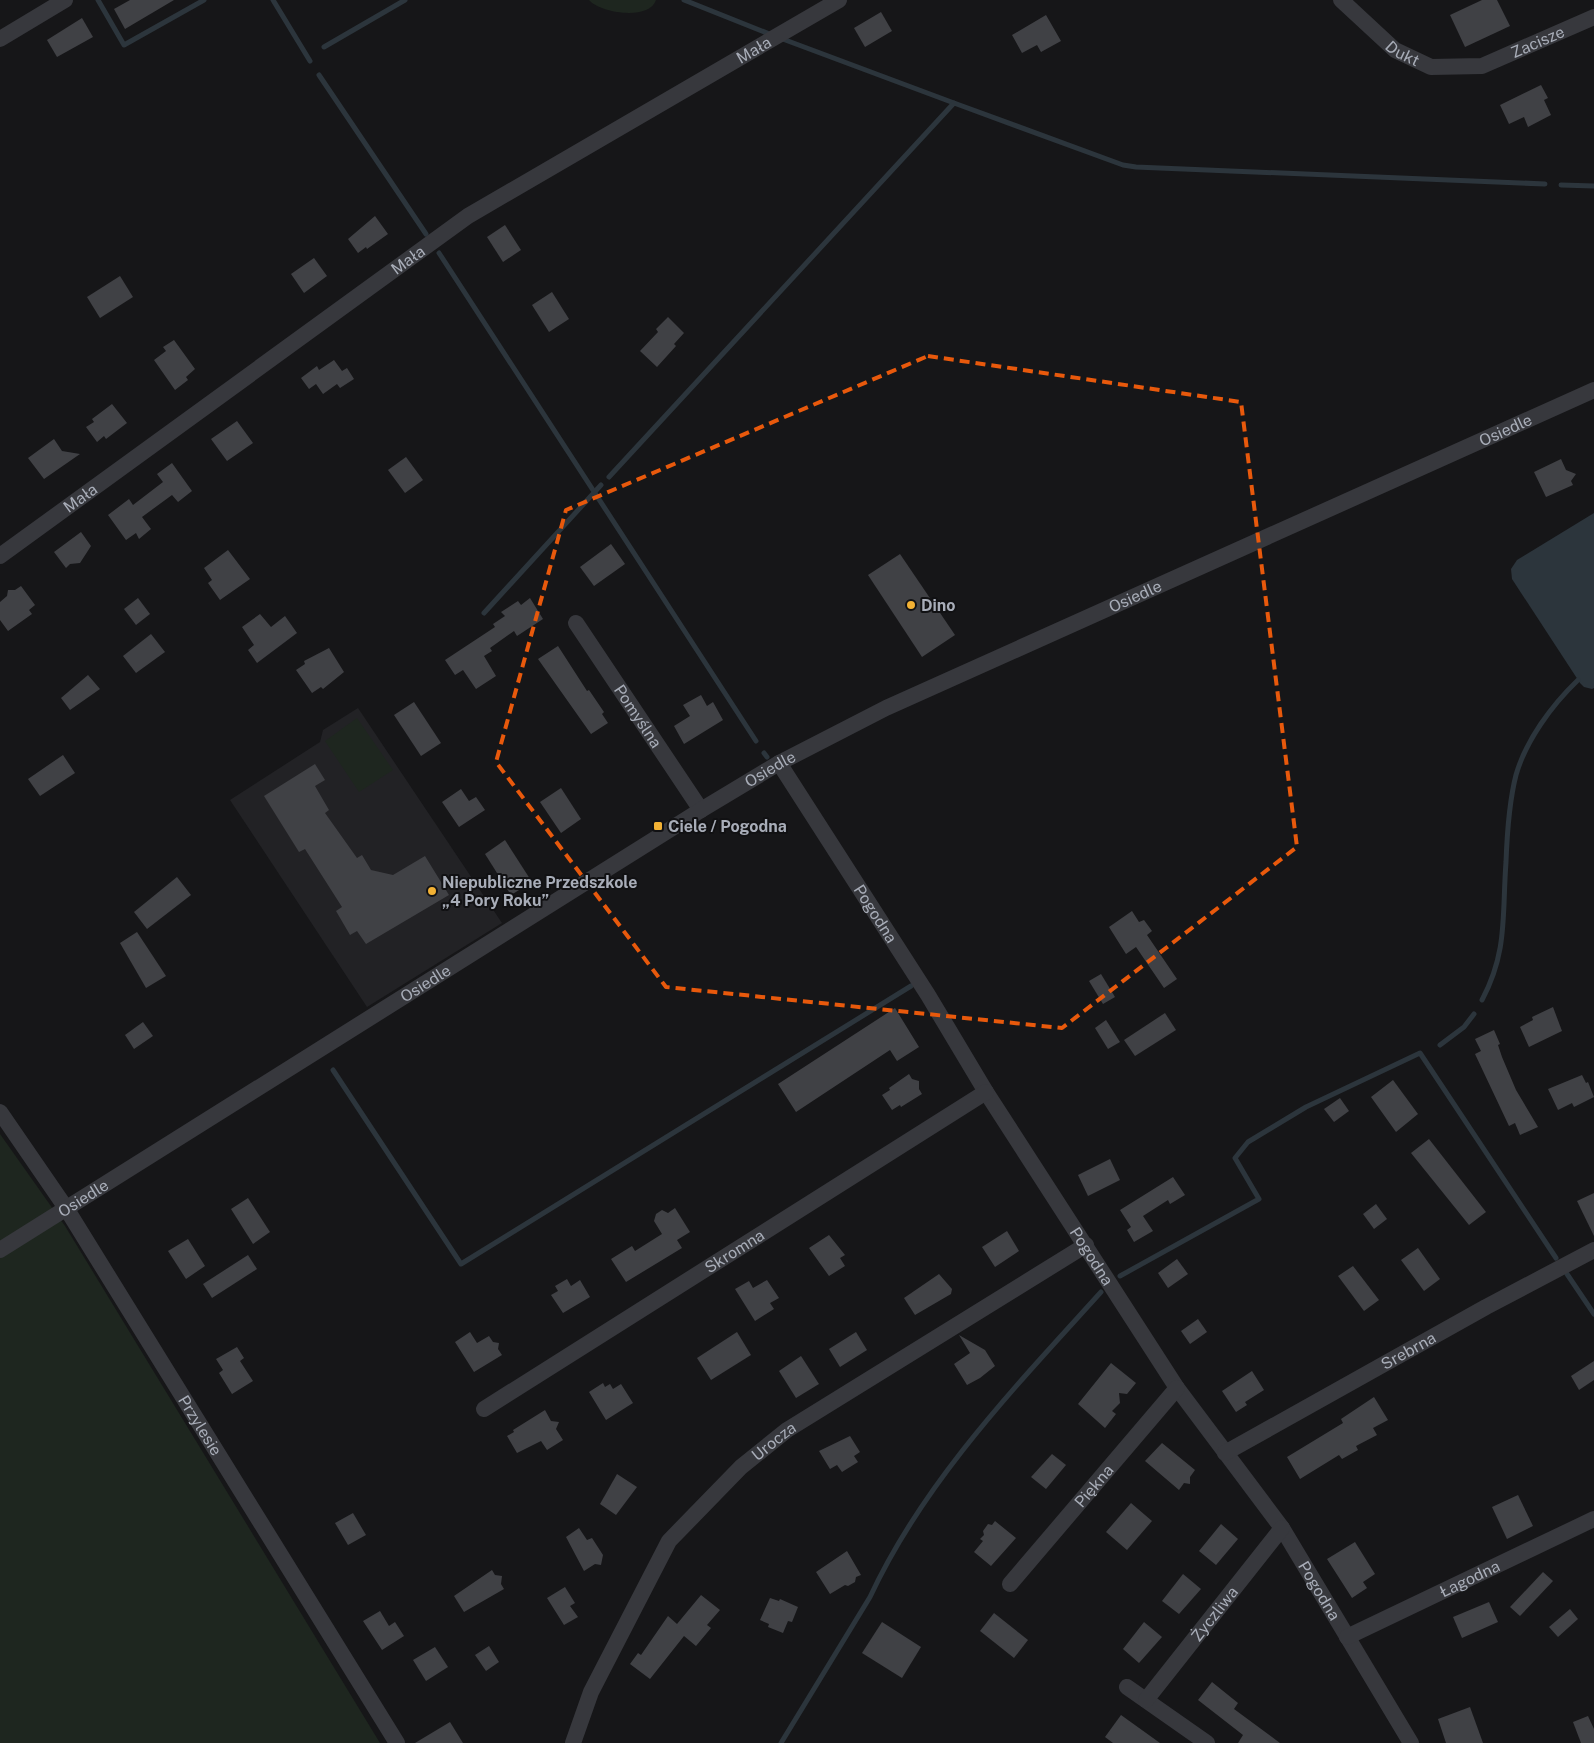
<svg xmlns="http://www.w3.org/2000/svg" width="1594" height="1743" font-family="'Public Sans',sans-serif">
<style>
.built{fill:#222225}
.green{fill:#1e261f}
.water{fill:#2c353c}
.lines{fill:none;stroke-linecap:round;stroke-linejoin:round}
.stream{stroke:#2c353c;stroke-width:5}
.building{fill:#404145}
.minor{stroke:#37383d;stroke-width:16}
.marked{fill:none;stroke:#e8590c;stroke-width:4;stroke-dasharray:10 6;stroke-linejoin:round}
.poi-dot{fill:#f2b134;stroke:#111113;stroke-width:2}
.labels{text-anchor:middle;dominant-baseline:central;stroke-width:4;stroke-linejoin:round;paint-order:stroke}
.street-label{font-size:16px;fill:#a8adb8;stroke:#111113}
.poi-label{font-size:16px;font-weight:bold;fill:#a8adb8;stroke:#111113;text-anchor:start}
</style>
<rect width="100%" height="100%" fill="#161618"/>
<!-- built -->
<path class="built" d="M 358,708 L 502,923 L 367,1007 L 230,800 L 320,742 L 323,730 Z"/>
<!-- green -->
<g class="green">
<path d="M 589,0 L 656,0 C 649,21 600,13 589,0 Z"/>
<path d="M 357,718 L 393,770 L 359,792 L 325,741 Z"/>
<path d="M 0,1134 L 65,1226 L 380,1743 L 0,1743 Z"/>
</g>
<!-- water -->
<path class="water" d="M 1594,513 L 1594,688 L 1592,689 L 1584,687 L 1580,683 L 1512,579 L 1511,569 L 1517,560 Z"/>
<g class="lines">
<!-- stream -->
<g class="stream">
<path d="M 98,0 L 124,45 L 204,0"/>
<path d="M 273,0 L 310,61"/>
<path d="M 684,0 L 772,35"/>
<path d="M 780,38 L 954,103"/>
<path d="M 324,47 L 405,0"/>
<path d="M 319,75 L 426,234"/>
<path d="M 1561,185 L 1594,186"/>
<path d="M 439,253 L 756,741"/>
<path d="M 609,477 L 954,103 L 1123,165 L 1136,167 L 1545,184"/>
<path d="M 484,613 L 601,485"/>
<path d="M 764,753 L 767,757"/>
<path d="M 1482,1000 C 1508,951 1502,915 1506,862 C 1507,835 1509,802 1516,775 C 1526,740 1552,705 1578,680"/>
<path d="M 1440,1045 L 1464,1027 L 1474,1014"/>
<path d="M 333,1070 L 461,1264 L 911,986"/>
<path d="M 1567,1274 L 1594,1314"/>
<path d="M 1120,1276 L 1259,1199 L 1235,1158 L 1248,1142 L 1306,1107 L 1420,1053 L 1556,1258"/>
<path d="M 781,1743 L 870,1597 C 924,1481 1016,1386 1101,1292"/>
</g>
</g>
<!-- building -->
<g class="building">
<path d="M 130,0 L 174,0 L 125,29 L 114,9 Z"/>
<path d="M 1482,0 L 1497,0 L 1510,26 L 1465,47 L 1450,15 Z"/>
<path d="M 881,12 L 892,31 L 865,47 L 854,28 Z"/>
<path d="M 1046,15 L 1061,41 L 1041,52 L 1037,45 L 1022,53 L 1012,35 Z"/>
<path d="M 82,18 L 93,37 L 57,57 L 47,40 Z"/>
<path d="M 1541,85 L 1548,98 L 1544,100 L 1551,115 L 1528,127 L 1524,117 L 1509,124 L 1500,105 Z"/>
<path d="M 375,216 L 388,234 L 367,249 L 366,247 L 358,253 L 348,239 Z"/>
<path d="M 505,225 L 521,250 L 503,262 L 487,237 Z"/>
<path d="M 314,258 L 327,276 L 304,293 L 291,274 Z"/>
<path d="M 120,276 L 133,297 L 100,318 L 87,297 Z"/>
<path d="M 552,292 L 569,319 L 549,332 L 532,305 Z"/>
<path d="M 668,317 L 684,333 L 674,344 L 676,346 L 657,367 L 640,351 L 658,332 L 656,329 Z"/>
<path d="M 174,340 L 195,369 L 186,377 L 188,380 L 175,390 L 154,360 L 166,351 L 163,347 Z"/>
<path d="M 334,360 L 342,371 L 347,368 L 354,379 L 340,388 L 337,384 L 323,394 L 316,384 L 309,389 L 301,378 L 317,366 L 319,370 Z"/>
<path d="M 112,404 L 127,423 L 106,439 L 104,436 L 97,442 L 86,427 L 94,422 L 92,419 Z"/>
<path d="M 237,421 L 253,443 L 227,461 L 211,439 Z"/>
<path d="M 54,439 L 62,451 L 80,454 L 44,479 L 28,458 Z"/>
<path d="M 406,457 L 423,480 L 405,493 L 388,470 Z"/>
<path d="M 1561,459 L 1566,470 L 1576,474 L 1571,481 L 1573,485 L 1546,497 L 1534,472 Z"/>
<path d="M 172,463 L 192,491 L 178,502 L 172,495 L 142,517 L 151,529 L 139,539 L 136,533 L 126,540 L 108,515 L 129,499 L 133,505 L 163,482 L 157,474 Z"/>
<path d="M 81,532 L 91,546 L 80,563 L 70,564 L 66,568 L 54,552 Z"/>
<path d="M 611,544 L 625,564 L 594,586 L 580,567 Z"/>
<path d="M 228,550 L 250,579 L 220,600 L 208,583 L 212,580 L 204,568 Z"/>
<path d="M 900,554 L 955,635 L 922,657 L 868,575 Z"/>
<path d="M 21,586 L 35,605 L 29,610 L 32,614 L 8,631 L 0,620 L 0,602 L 7,596 L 8,590 L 15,590 Z"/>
<path d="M 138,598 L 150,614 L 136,625 L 124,609 Z"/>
<path d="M 530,598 L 543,619 L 517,636 L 514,631 L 490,648 L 492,651 L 484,656 L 496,676 L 476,689 L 463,670 L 455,675 L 445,660 L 495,627 L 493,624 L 505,616 L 501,612 L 518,601 L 521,605 Z"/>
<path d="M 260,614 L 271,627 L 285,616 L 297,633 L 257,663 L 248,650 L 254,645 L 242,627 Z"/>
<path d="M 151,634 L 165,652 L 136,673 L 123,656 Z"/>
<path d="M 558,646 L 587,691 L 589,690 L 604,712 L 602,714 L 608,723 L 591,734 L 538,659 Z"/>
<path d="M 329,648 L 344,672 L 323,689 L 321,687 L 312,693 L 296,670 L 305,664 L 304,661 Z"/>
<path d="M 88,675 L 100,689 L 70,710 L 61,698 Z"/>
<path d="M 701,695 L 707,706 L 713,702 L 723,720 L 684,744 L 674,726 L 690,716 L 683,705 Z"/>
<path d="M 414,702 L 441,743 L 421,756 L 394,715 Z"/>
<path d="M 63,755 L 75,773 L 40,796 L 28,779 Z"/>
<path d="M 315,764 L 325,780 L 315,786 L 329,810 L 325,813 L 357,858 L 362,855 L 371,870 L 393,875 L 425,856 L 449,895 L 366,944 L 357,931 L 350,935 L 336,911 L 342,907 L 305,849 L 299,852 L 264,796 Z"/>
<path d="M 561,788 L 581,819 L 561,833 L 540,802 Z"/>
<path d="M 461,789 L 469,801 L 476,797 L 485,810 L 459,827 L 442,802 Z"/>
<path d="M 505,840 L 532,882 L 511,895 L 485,854 Z"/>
<path d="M 177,877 L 191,895 L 147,929 L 134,912 Z"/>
<path d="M 1132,911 L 1139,922 L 1144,920 L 1152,931 L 1147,935 L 1177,979 L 1164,988 L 1136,947 L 1126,954 L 1109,927 Z"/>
<path d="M 137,932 L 166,976 L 146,988 L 120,943 Z"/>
<path d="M 1101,974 L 1115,997 L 1103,1004 L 1089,981 Z"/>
<path d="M 1553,1007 L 1562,1031 L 1529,1047 L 1520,1027 L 1533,1020 L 1532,1017 Z"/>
<path d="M 895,1008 L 919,1047 L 897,1061 L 890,1050 L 796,1112 L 778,1084 Z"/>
<path d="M 1165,1013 L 1176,1030 L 1135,1056 L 1124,1040 Z"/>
<path d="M 1106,1020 L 1120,1042 L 1108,1049 L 1095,1028 Z"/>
<path d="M 143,1022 L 153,1036 L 134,1049 L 125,1035 Z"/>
<path d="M 1494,1030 L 1500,1044 L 1498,1045 L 1502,1057 L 1516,1090 L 1538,1127 L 1520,1135 L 1515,1123 L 1509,1126 L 1475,1054 L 1481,1051 L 1475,1039 Z"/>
<path d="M 909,1074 L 912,1079 L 919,1081 L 919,1089 L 922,1094 L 901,1107 L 900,1105 L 892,1110 L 882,1095 L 890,1090 L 889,1088 Z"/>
<path d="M 1582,1075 L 1586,1083 L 1588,1082 L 1594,1097 L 1574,1107 L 1572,1103 L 1558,1110 L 1548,1089 Z"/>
<path d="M 1393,1080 L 1418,1114 L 1396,1132 L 1371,1097 Z"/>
<path d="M 1340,1098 L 1349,1111 L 1334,1122 L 1324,1109 Z"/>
<path d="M 1429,1139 L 1486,1212 L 1469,1225 L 1411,1153 Z"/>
<path d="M 1110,1159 L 1120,1180 L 1088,1196 L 1078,1175 Z"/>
<path d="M 1173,1177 L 1185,1195 L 1170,1204 L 1168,1200 L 1143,1216 L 1153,1231 L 1134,1242 L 1127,1230 L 1131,1227 L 1120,1210 Z"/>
<path d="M 1594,1193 L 1594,1236 L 1577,1201 Z"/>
<path d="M 248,1198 L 270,1232 L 253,1244 L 231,1209 Z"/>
<path d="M 1376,1204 L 1387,1219 L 1374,1229 L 1363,1214 Z"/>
<path d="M 675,1208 L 690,1232 L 677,1240 L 682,1248 L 626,1282 L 611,1259 L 632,1246 L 635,1251 L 662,1234 L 654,1221 L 656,1214 L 662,1210 L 668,1213 Z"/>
<path d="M 1007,1231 L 1019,1251 L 995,1267 L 982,1247 Z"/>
<path d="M 829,1235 L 845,1255 L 840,1258 L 845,1266 L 829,1276 L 809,1248 Z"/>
<path d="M 188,1239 L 205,1266 L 186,1279 L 168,1251 Z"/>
<path d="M 1418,1248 L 1440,1279 L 1424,1291 L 1401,1260 Z"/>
<path d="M 248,1255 L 257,1269 L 212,1298 L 203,1284 Z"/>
<path d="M 1177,1259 L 1188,1274 L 1168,1288 L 1158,1273 Z"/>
<path d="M 1353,1266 L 1379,1300 L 1364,1311 L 1338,1276 Z"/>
<path d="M 939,1274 L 952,1289 L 951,1294 L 915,1315 L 904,1298 Z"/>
<path d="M 567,1279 L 571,1286 L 580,1280 L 590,1297 L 563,1313 L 551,1295 L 558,1291 L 555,1286 Z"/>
<path d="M 767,1280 L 779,1298 L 770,1303 L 774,1309 L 755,1321 L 735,1289 L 749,1281 L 753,1288 Z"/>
<path d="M 1198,1319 L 1207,1332 L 1190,1344 L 1181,1331 Z"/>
<path d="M 470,1332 L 477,1343 L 489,1336 L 493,1342 L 499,1343 L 498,1349 L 502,1355 L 474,1372 L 455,1342 Z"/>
<path d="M 737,1332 L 751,1355 L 711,1380 L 697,1358 Z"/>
<path d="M 856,1332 L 867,1350 L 840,1367 L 829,1349 Z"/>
<path d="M 959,1335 L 985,1350 L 995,1366 L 980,1378 L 967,1385 L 954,1364 L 970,1353 Z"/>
<path d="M 237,1347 L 244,1358 L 240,1361 L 253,1381 L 232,1394 L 219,1373 L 223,1370 L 216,1359 Z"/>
<path d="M 801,1356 L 819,1384 L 796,1398 L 779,1371 Z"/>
<path d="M 1594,1361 L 1594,1380 L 1579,1390 L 1571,1376 Z"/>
<path d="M 1111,1363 L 1136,1383 L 1127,1394 L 1119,1393 L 1120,1403 L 1112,1411 L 1116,1414 L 1105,1428 L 1078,1404 Z"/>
<path d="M 1252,1371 L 1264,1390 L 1245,1402 L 1247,1405 L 1236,1412 L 1222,1391 Z"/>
<path d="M 603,1383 L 605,1387 L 610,1384 L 613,1389 L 621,1384 L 633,1403 L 606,1420 L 589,1392 Z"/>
<path d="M 1374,1397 L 1388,1420 L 1373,1428 L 1377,1435 L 1356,1446 L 1358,1450 L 1342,1459 L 1339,1455 L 1300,1479 L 1287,1457 L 1343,1423 L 1341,1419 Z"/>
<path d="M 545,1410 L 551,1421 L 559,1422 L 556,1429 L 563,1440 L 547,1450 L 541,1441 L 517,1453 L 507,1436 L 514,1432 L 513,1430 Z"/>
<path d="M 850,1436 L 860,1452 L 854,1456 L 858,1462 L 842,1472 L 837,1465 L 830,1469 L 819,1451 Z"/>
<path d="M 1162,1443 L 1195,1470 L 1190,1477 L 1190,1484 L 1184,1483 L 1179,1490 L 1145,1461 Z"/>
<path d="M 1052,1454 L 1066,1465 L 1046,1489 L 1031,1477 Z"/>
<path d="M 617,1474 L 637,1487 L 616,1515 L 600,1504 Z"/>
<path d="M 1518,1495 L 1533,1526 L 1507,1539 L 1492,1507 Z"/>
<path d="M 1131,1503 L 1152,1521 L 1127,1550 L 1106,1532 Z"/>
<path d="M 353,1513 L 366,1535 L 348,1545 L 335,1523 Z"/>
<path d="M 995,1521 L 1016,1538 L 991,1566 L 974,1552 L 983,1541 L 980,1539 L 984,1535 L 983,1531 L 988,1524 L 992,1525 Z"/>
<path d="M 1221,1524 L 1238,1539 L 1216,1565 L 1199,1551 Z"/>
<path d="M 579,1528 L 587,1540 L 592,1538 L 603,1555 L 601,1565 L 595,1564 L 584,1571 L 566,1537 Z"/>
<path d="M 1355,1542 L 1375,1574 L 1363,1582 L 1367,1588 L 1352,1598 L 1327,1559 Z"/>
<path d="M 847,1551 L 861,1575 L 856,1577 L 855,1582 L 848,1586 L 845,1585 L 830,1594 L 816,1572 Z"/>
<path d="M 492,1570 L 495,1575 L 502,1576 L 501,1584 L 504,1589 L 464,1612 L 454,1596 Z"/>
<path d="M 1543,1572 L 1553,1581 L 1520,1616 L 1510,1607 Z"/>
<path d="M 1183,1574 L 1201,1589 L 1179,1614 L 1162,1601 Z"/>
<path d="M 565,1587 L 575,1603 L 570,1606 L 578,1617 L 564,1625 L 547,1598 Z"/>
<path d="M 701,1595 L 720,1610 L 707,1625 L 711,1628 L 696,1646 L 684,1636 L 650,1679 L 630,1664 L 638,1653 L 641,1655 L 668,1616 L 677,1624 Z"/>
<path d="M 770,1598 L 779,1601 L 780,1599 L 798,1607 L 792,1622 L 788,1621 L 783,1633 L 768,1627 L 769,1624 L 760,1620 Z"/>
<path d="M 1489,1602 L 1498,1622 L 1462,1638 L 1453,1617 Z"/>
<path d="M 1570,1609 L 1578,1619 L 1558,1637 L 1549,1627 Z"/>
<path d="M 380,1611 L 389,1626 L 395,1622 L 404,1636 L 382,1650 L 363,1621 Z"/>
<path d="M 994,1613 L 1028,1640 L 1014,1658 L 980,1631 Z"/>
<path d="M 882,1622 L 921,1647 L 902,1678 L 862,1653 Z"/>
<path d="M 1144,1622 L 1162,1637 L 1139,1663 L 1123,1649 Z"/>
<path d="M 489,1646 L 499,1662 L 486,1671 L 475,1655 Z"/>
<path d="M 435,1647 L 448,1667 L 426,1681 L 413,1660 Z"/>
<path d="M 1212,1682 L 1238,1703 L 1234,1709 L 1280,1743 L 1238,1743 L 1243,1735 L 1198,1700 Z"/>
<path d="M 1470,1707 L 1483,1743 L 1446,1743 L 1438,1719 Z"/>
<path d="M 1121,1715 L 1160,1743 L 1113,1743 L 1105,1737 Z"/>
<path d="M 1588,1716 L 1594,1729 L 1594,1743 L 1581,1743 L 1573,1722 Z"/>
<path d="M 450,1722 L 463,1743 L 415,1743 Z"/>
</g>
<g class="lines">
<!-- minor -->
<g class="minor">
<path id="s1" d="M 1341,0 L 1395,50 L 1431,67 L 1482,66 L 1594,17"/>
<path d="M 0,39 L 65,0"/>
<path id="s2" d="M 0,556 L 468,216 L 839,0"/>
<path id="s3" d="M 576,623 L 701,810"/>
<path id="s4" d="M 779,763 L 928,995 L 986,1092 L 1177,1388 L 1282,1528 L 1411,1743"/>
<path id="s5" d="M 0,1112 L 66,1208 L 397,1743"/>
<path id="s6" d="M 0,1250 L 701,810 L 779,763 L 886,708 L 1594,390"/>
<path id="s7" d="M 484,1409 L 986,1092"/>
<path id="s8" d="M 1225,1453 L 1486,1307 L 1594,1250"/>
<path id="s9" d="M 1010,1584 L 1177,1388"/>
<path id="s10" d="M 1347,1637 L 1594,1519"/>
<path d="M 1127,1687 L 1207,1743"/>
<path id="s11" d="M 1146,1700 L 1282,1528"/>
<path id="s12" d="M 573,1743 L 591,1692 L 669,1541 L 741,1467 L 787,1430 L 1086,1245"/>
</g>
</g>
<!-- marked area -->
<path class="marked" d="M 928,356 L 1241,402 L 1297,847 L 1062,1028 L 666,987 L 496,762 L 566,510 Z"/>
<!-- markers -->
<g class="poi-dot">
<circle cx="911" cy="605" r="5"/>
<rect x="653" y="821" width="10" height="10" rx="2.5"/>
<circle cx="432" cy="891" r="5"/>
</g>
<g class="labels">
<!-- street labels -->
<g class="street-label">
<text stroke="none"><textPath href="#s1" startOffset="225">Zacisze</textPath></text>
<text stroke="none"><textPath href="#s2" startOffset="909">Mała</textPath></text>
<text stroke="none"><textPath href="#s1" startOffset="82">Dukt</textPath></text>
<text stroke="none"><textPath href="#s2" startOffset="504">Mała</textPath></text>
<text stroke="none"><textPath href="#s6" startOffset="1718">Osiedle</textPath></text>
<text stroke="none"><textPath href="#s2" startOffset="99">Mała</textPath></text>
<text stroke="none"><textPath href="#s6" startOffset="1312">Osiedle</textPath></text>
<text stroke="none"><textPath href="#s3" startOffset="112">Pomyślna</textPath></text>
<text stroke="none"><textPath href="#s6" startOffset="908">Osiedle</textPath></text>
<text stroke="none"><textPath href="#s4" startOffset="179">Pogodna</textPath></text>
<text stroke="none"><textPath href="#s6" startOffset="502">Osiedle</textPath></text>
<text stroke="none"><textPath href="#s6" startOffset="98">Osiedle</textPath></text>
<text stroke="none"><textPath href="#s7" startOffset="296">Skromna</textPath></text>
<text stroke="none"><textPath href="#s4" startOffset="584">Pogodna</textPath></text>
<text stroke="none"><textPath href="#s8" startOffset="210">Srebrna</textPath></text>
<text stroke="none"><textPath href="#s5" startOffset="372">Przylesie</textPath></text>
<text stroke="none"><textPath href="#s12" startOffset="369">Urocza</textPath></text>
<text stroke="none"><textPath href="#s9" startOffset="129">Piękna</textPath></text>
<text stroke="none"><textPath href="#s10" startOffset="136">Łagodna</textPath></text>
<text stroke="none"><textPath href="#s4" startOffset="989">Pogodna</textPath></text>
<text stroke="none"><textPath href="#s11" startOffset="110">Życzliwa</textPath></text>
</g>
<!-- poi labels -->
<g class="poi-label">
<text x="921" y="605">Dino</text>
<text x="668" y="826">Ciele / Pogodna</text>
<text x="442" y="882">Niepubliczne Przedszkole<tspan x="442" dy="18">„4 Pory Roku”</tspan></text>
</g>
</g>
</svg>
